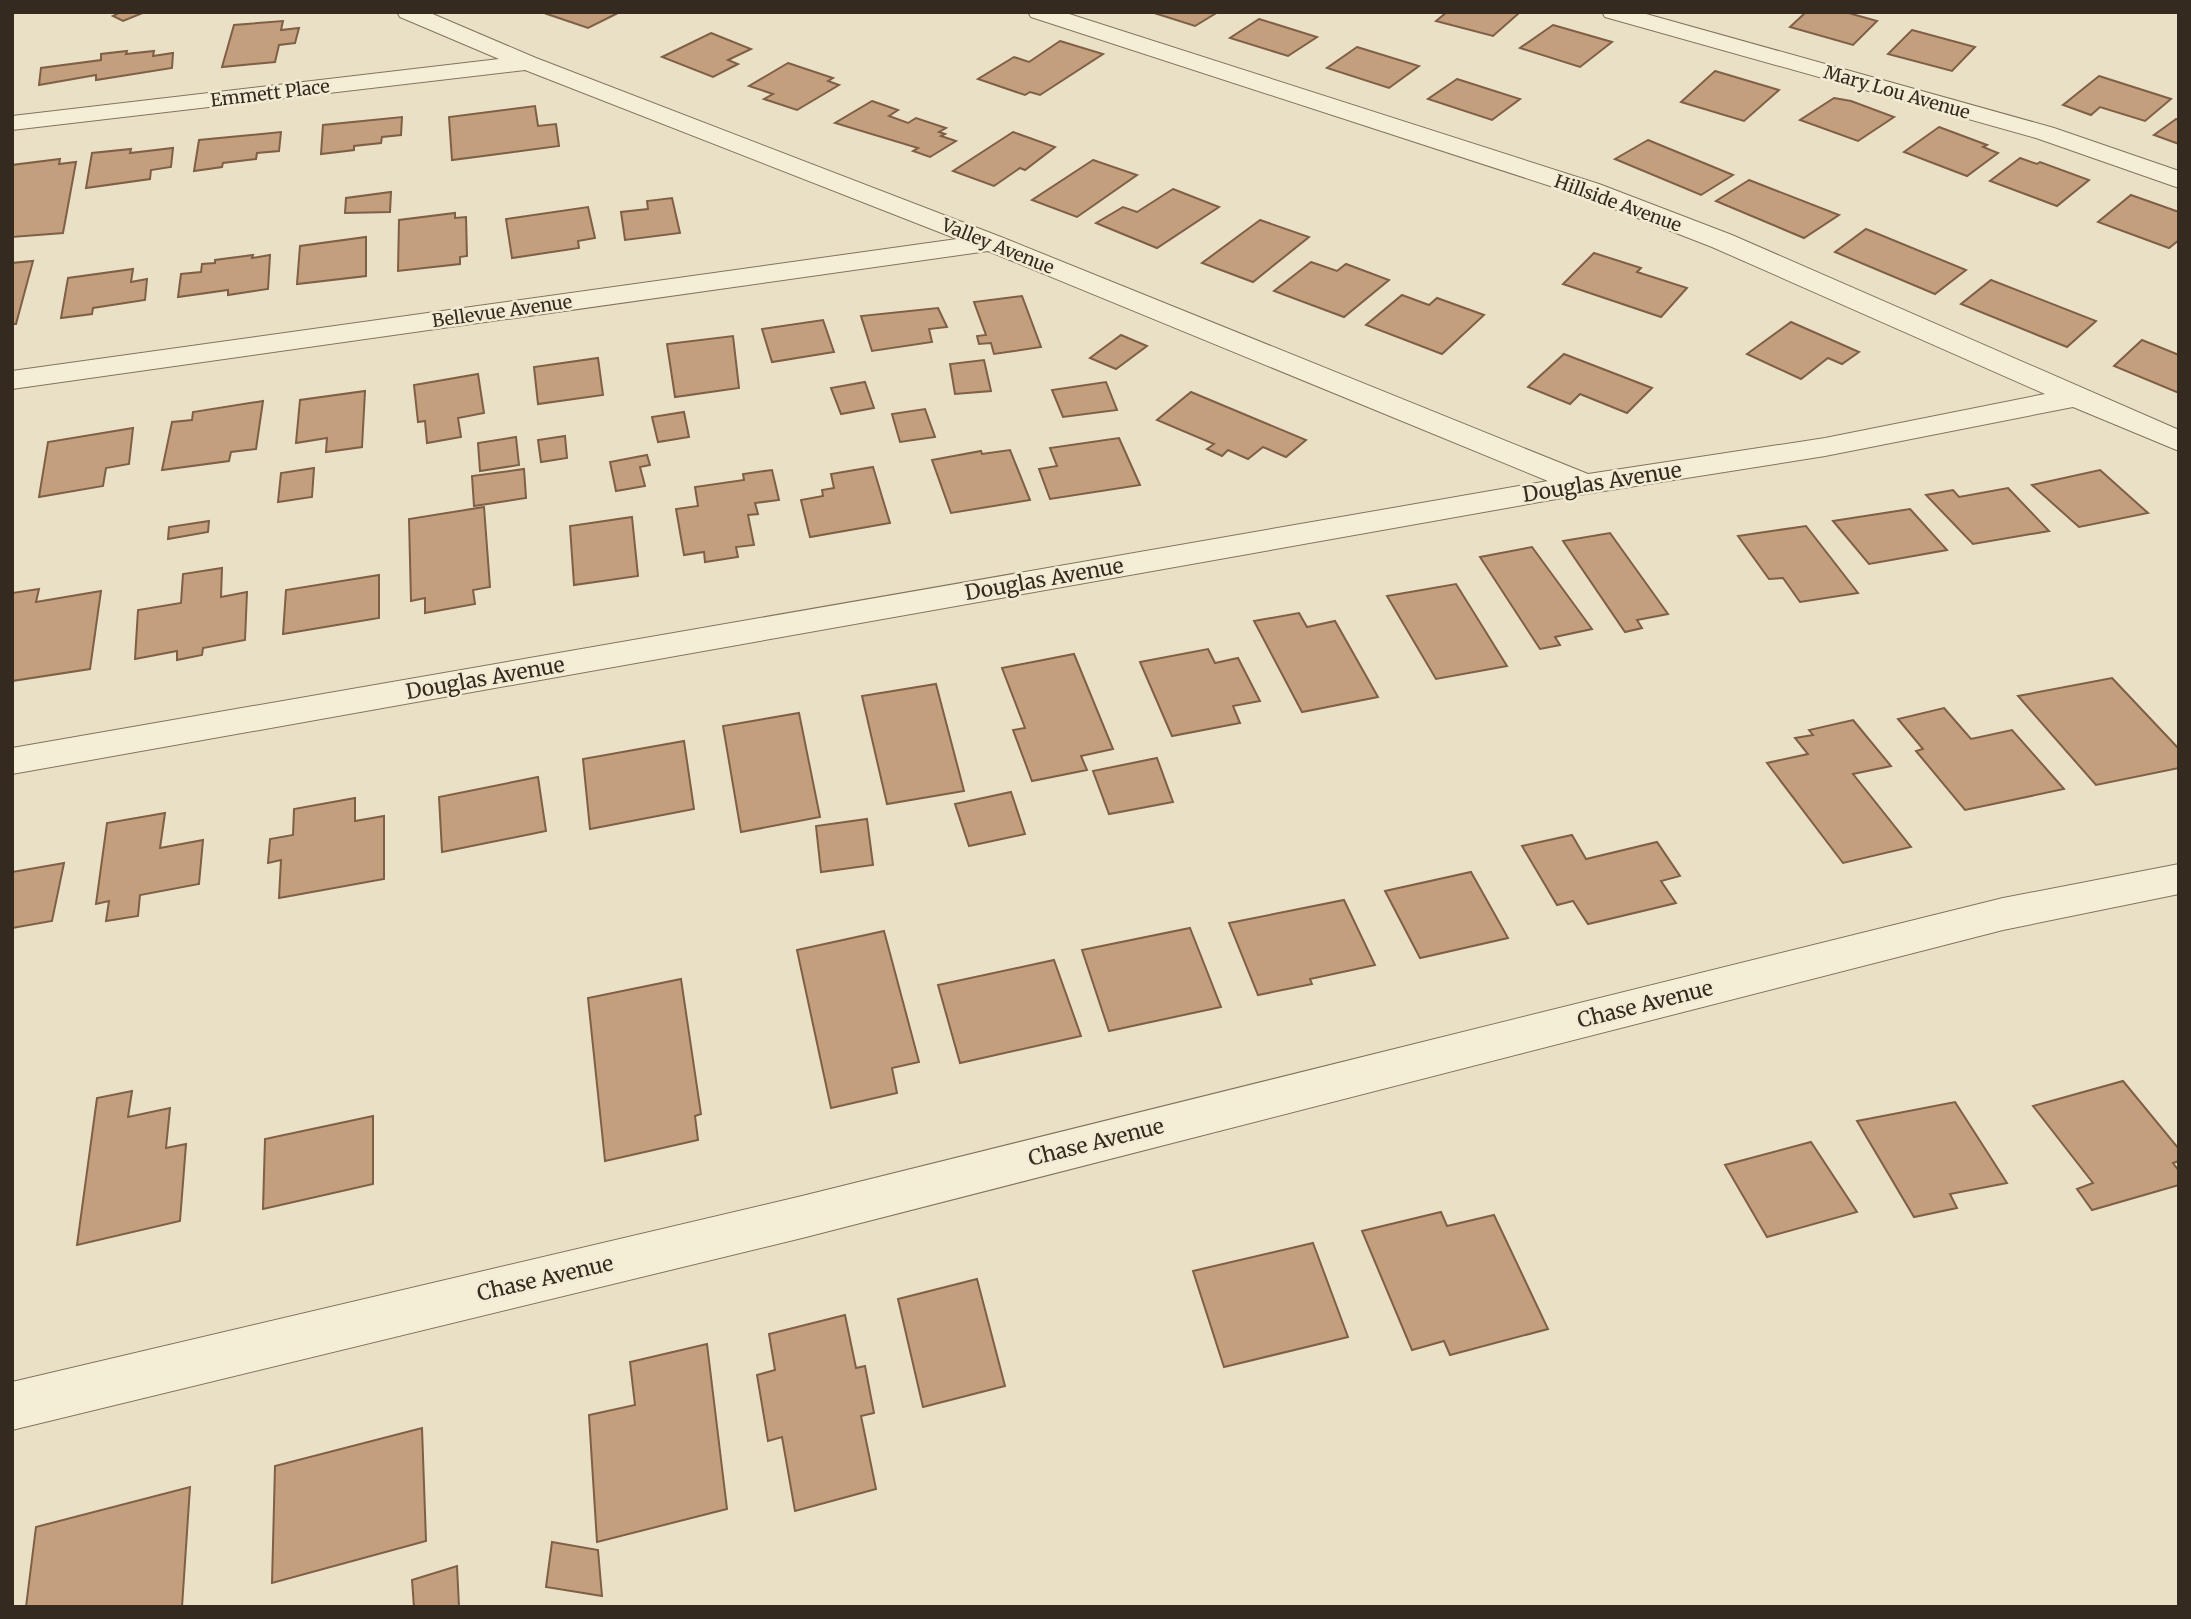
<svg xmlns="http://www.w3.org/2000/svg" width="2191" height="1619" font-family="Merriweather,serif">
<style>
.building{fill:#c49f7e;stroke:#7f5f45;stroke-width:2}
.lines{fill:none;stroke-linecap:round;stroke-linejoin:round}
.minor-casing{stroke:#83735d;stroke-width:2}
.minor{fill:#f5eed7;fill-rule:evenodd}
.labels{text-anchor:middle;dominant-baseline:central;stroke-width:5;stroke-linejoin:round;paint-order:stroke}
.far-street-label{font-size:18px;fill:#342a1f;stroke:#f2ebd3}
.street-label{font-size:21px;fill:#342a1f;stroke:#f2ebd3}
</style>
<rect width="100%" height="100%" fill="#eae0c5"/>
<!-- building -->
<g class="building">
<path d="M 114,12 L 145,12 L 123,21 L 113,16 L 117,14 Z"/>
<path d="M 551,12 L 620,12 L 588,28 L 547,14 Z"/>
<path d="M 1151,12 L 1218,12 L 1195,26 Z"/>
<path d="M 1447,12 L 1515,12 L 1519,13 L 1493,36 L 1436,21 Z"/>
<path d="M 1806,12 L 1845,12 L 1877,21 L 1853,45 L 1790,27 Z"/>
<path d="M 1259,19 L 1317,37 L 1288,56 L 1230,38 Z"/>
<path d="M 283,21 L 281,30 L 299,28 L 295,43 L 279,45 L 275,62 L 222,67 L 234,25 Z"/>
<path d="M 1553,25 L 1612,42 L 1580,67 L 1520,48 Z"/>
<path d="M 1912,30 L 1975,47 L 1952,71 L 1888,54 Z"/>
<path d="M 711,33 L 751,49 L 728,60 L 738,64 L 713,77 L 662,57 Z"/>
<path d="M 1060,41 L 1103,54 L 1040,95 L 1030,92 L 1025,95 L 978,79 L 1014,57 L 1029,62 Z"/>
<path d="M 1357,47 L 1419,66 L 1389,88 L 1327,68 Z"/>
<path d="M 127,51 L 126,54 L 154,51 L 153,56 L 173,53 L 172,68 L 96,80 L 96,75 L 39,85 L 41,68 L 101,60 L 101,54 Z"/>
<path d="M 788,63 L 833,78 L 828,81 L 839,85 L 797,110 L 764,99 L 773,94 L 749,86 Z"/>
<path d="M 1715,71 L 1779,90 L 1744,121 L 1681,102 Z"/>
<path d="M 2099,76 L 2171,99 L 2145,121 L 2100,107 L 2091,115 L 2063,105 Z"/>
<path d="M 1457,79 L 1520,99 L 1492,120 L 1428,99 Z"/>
<path d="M 1834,98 L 1851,101 L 1894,117 L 1858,141 L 1800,120 Z"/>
<path d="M 872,101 L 898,110 L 889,116 L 908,123 L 916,118 L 946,128 L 939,132 L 945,134 L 941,136 L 956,141 L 930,157 L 913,151 L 918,148 L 835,123 Z"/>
<path d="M 535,106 L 538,126 L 556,124 L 559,146 L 452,160 L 449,117 Z"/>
<path d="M 402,117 L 401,135 L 382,137 L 381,143 L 354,146 L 354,150 L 321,154 L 323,125 Z"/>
<path d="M 2176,119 L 2179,120 L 2179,144 L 2154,135 Z"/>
<path d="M 1939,127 L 1987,145 L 1983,147 L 1998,153 L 1967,176 L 1904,152 Z"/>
<path d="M 281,132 L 279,151 L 257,153 L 256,159 L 223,163 L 222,167 L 194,171 L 199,140 Z"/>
<path d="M 1013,132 L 1055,147 L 1025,170 L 1020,168 L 994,186 L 953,171 Z"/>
<path d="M 1648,140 L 1733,175 L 1701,195 L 1615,159 Z"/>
<path d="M 173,148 L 171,167 L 151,170 L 150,179 L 86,188 L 92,153 L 131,149 L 130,153 Z"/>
<path d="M 2020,158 L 2037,164 L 2040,162 L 2089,180 L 2057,206 L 1990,181 Z"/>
<path d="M 60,159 L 59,164 L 76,162 L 63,233 L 12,237 L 12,165 Z"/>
<path d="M 1093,160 L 1137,175 L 1077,217 L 1032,200 Z"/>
<path d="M 1749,180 L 1839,215 L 1804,238 L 1716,201 Z"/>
<path d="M 1173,189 L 1219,207 L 1157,248 L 1096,223 L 1123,207 L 1137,212 Z"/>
<path d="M 391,192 L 390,212 L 345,213 L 346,198 Z"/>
<path d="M 2131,195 L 2179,212 L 2179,240 L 2169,248 L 2098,222 Z"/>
<path d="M 672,198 L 680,233 L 625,240 L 621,212 L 648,209 L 647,201 Z"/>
<path d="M 588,207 L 595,238 L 578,241 L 579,248 L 512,258 L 506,219 Z"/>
<path d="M 455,213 L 455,218 L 466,217 L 467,256 L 460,257 L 460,264 L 398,271 L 399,220 Z"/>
<path d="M 1260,220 L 1309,237 L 1253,282 L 1202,263 Z"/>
<path d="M 1866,229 L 1966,270 L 1935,294 L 1835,252 Z"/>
<path d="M 366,237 L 366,276 L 297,284 L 300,246 Z"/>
<path d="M 1594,253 L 1641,268 L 1637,272 L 1687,288 L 1661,317 L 1563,284 Z"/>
<path d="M 253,255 L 252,258 L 270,255 L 268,289 L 228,295 L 228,290 L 178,297 L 181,274 L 201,272 L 202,264 L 215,263 L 215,260 Z"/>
<path d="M 33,261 L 16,324 L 12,324 L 12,263 Z"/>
<path d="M 1311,262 L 1337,271 L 1346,264 L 1389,280 L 1344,317 L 1274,291 Z"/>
<path d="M 133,269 L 131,282 L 147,279 L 145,300 L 93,308 L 92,314 L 61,318 L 68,278 Z"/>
<path d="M 1991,280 L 2096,321 L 2067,347 L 1961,304 Z"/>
<path d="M 1402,295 L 1429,305 L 1437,298 L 1484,315 L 1442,354 L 1366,325 Z"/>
<path d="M 1022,296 L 1041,347 L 994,354 L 991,343 L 979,344 L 977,336 L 986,335 L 974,302 Z"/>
<path d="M 938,308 L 947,327 L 929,329 L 932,342 L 872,351 L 861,316 Z"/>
<path d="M 823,320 L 834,352 L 772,362 L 762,329 Z"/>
<path d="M 1791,322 L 1859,352 L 1842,364 L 1828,358 L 1801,379 L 1747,354 Z"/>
<path d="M 1121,335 L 1147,346 L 1116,369 L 1090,358 Z"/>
<path d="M 733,336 L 739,388 L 675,397 L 667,344 Z"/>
<path d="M 2142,340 L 2179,355 L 2179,393 L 2114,366 Z"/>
<path d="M 1564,354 L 1652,388 L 1627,413 L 1580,394 L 1570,404 L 1528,387 Z"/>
<path d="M 598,358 L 603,395 L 538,404 L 534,367 Z"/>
<path d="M 984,360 L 991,391 L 955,394 L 950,364 Z"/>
<path d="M 478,374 L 484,413 L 458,418 L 461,437 L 427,443 L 425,421 L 418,422 L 414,385 Z"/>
<path d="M 865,382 L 874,408 L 841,414 L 831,388 Z"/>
<path d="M 1106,382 L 1117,410 L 1063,417 L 1052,390 Z"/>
<path d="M 365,391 L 362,447 L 326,452 L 327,438 L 296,443 L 300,400 Z"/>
<path d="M 1191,392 L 1306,440 L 1286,457 L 1263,447 L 1248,459 L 1228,450 L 1222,456 L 1207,449 L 1214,444 L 1157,420 Z"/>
<path d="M 263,401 L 256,449 L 231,452 L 229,461 L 162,470 L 172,422 L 192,420 L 193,412 Z"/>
<path d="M 925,409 L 935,437 L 900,442 L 892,414 Z"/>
<path d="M 684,412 L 689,437 L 658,442 L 652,417 Z"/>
<path d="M 133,428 L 129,464 L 106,468 L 103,486 L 39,497 L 48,442 Z"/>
<path d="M 565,436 L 567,458 L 541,462 L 538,440 Z"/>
<path d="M 516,437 L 519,465 L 480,471 L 478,443 Z"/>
<path d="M 1119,438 L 1140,485 L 1050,499 L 1039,469 L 1057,466 L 1050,448 Z"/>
<path d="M 1010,450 L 1030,500 L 951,513 L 932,460 L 981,451 L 982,454 Z"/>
<path d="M 647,455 L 650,465 L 640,467 L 645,486 L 616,491 L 610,462 Z"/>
<path d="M 873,467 L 890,523 L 810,537 L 801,500 L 823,496 L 822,490 L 834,488 L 831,474 Z"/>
<path d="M 314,468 L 312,497 L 278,502 L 281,473 Z"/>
<path d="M 524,469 L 526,498 L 474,506 L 472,476 Z"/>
<path d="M 772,470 L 779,500 L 755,503 L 758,514 L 748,515 L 754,545 L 736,547 L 738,557 L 705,562 L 704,552 L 684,555 L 676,509 L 698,506 L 695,487 L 744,480 L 743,474 Z"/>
<path d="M 2100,470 L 2148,513 L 2079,527 L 2032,485 Z"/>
<path d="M 2008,488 L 2049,531 L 1973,544 L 1926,495 L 1953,490 L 1959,497 Z"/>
<path d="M 484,507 L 490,587 L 473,590 L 475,604 L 425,613 L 425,598 L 411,601 L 409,519 Z"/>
<path d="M 1910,509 L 1947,550 L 1869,564 L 1833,521 Z"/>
<path d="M 632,517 L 638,576 L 574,585 L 570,526 Z"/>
<path d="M 209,521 L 208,532 L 168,539 L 169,527 Z"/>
<path d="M 1806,526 L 1858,593 L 1800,602 L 1783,578 L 1769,579 L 1738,536 Z"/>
<path d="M 1610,533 L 1668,614 L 1637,620 L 1642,628 L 1625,632 L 1563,541 Z"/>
<path d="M 1532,547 L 1592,629 L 1555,637 L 1560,645 L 1540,649 L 1480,557 Z"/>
<path d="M 222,568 L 221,597 L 247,592 L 245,640 L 203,648 L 202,655 L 177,660 L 177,651 L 135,659 L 138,610 L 181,603 L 183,574 Z"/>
<path d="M 379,575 L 379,618 L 283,634 L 286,590 Z"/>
<path d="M 1456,584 L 1507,666 L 1436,679 L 1387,596 Z"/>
<path d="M 39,589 L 36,602 L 101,591 L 90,669 L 12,681 L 12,593 Z"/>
<path d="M 1299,613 L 1307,627 L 1335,621 L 1378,697 L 1302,712 L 1254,621 Z"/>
<path d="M 1208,649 L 1215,663 L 1238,658 L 1260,701 L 1233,706 L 1240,723 L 1172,736 L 1140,662 Z"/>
<path d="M 1074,654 L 1113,749 L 1081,756 L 1087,770 L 1032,781 L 1013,730 L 1025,728 L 1002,668 Z"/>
<path d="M 2112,678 L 2179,749 L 2179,768 L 2096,785 L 2018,696 Z"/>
<path d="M 936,684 L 964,791 L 887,804 L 862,696 Z"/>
<path d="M 1944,708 L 1971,739 L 2012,730 L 2064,789 L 1965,810 L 1916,751 L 1923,749 L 1898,719 Z"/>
<path d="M 799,713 L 820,817 L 741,832 L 723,726 Z"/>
<path d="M 1853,720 L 1891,766 L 1853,774 L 1911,847 L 1843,863 L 1767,763 L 1808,754 L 1795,738 L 1813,735 L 1809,730 Z"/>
<path d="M 684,741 L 694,809 L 590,829 L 583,759 Z"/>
<path d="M 1157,758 L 1173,802 L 1109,814 L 1093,771 Z"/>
<path d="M 538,777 L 546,831 L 442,852 L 439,797 Z"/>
<path d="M 1011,792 L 1025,834 L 969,846 L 955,804 Z"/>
<path d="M 355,798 L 355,821 L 384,816 L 384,879 L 279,898 L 281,860 L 268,863 L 270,839 L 293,835 L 294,809 Z"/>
<path d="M 165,813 L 160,848 L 203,840 L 199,884 L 140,895 L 138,916 L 106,921 L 109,901 L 96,904 L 107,823 Z"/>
<path d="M 867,819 L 873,865 L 821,872 L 816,826 Z"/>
<path d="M 1572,835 L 1586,859 L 1657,842 L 1680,876 L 1661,881 L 1676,903 L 1588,924 L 1573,901 L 1557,905 L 1522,846 Z"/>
<path d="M 64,863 L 52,921 L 12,928 L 12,872 Z"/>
<path d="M 1471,872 L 1508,938 L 1420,958 L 1385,891 Z"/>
<path d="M 1344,900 L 1375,965 L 1310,979 L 1312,984 L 1258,995 L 1229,923 Z"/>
<path d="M 1190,928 L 1221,1007 L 1109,1031 L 1082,950 Z"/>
<path d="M 884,931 L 919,1062 L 892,1068 L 897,1093 L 831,1108 L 797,950 Z"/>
<path d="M 1054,960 L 1081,1036 L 960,1063 L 938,985 Z"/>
<path d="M 681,979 L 701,1114 L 695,1116 L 698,1140 L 605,1161 L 588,998 Z"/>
<path d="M 2123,1081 L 2179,1149 L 2179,1161 L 2173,1163 L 2179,1171 L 2179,1185 L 2092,1210 L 2077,1189 L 2093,1183 L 2033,1106 Z"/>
<path d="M 132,1091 L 128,1117 L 170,1108 L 166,1148 L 186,1144 L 180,1221 L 77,1245 L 97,1098 Z"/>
<path d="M 1955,1102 L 2007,1183 L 1950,1194 L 1957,1208 L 1914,1217 L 1857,1121 Z"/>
<path d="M 373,1116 L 373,1184 L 263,1209 L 265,1139 Z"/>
<path d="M 1811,1142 L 1857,1212 L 1767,1237 L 1725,1165 Z"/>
<path d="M 1441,1212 L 1447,1226 L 1494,1215 L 1548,1329 L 1450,1355 L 1444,1341 L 1412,1350 L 1362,1231 Z"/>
<path d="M 1313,1243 L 1348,1337 L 1224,1367 L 1193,1271 Z"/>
<path d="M 977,1279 L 1005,1386 L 923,1407 L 898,1299 Z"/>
<path d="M 845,1315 L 856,1368 L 865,1366 L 874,1413 L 861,1416 L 876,1489 L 795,1511 L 782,1437 L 768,1441 L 757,1375 L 775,1370 L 769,1334 Z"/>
<path d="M 707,1344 L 727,1509 L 597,1542 L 589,1415 L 635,1405 L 630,1362 Z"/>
<path d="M 422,1428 L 426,1541 L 272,1583 L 275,1466 Z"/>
<path d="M 190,1487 L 182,1607 L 26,1607 L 36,1527 Z"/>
<path d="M 552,1542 L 598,1550 L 602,1596 L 546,1587 Z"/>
<path d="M 457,1566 L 459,1607 L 414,1607 L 412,1580 Z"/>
</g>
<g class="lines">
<!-- minor casing -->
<g class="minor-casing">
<g id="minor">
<path d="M 397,12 L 428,12 L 536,58 L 1001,237 L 1588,474 L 1825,438 L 2045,394 L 1712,247 L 1581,196 L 1031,17 L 1028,12 L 1063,12 L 1599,184 L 1732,235 L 2179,430 L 2179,451 L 2073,407 L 1825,456 L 1585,494 L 12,774 L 12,748 L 1548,481 L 988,251 L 12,389 L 12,371 L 957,239 L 525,70 L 12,130 L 12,116 L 499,59 L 400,17 Z"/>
<path d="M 1602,12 L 1639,12 L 2054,128 L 2179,171 L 2179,188 L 2036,138 L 1605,17 Z"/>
<path d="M 2179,864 L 2179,894 L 2003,930 L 802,1238 L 12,1430 L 12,1382 L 802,1196 L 2003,898 Z"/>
</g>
</g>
<!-- minor -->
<use href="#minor" class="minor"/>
</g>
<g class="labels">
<!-- far-street labels -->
<g class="far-street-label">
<text transform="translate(1897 92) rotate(16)">Mary Lou Avenue</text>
<text transform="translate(270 93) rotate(-7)">Emmett Place</text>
<text transform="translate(1618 203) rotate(20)">Hillside Avenue</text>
<text transform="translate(998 246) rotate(22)">Valley Avenue</text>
<text transform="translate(502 311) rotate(-8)">Bellevue Avenue</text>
</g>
<!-- street labels -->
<g class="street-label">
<text transform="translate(1602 482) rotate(-9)">Douglas Avenue</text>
<text transform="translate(1044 579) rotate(-10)">Douglas Avenue</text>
<text transform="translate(485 678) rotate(-10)">Douglas Avenue</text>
<text transform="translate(1645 1004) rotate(-14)">Chase Avenue</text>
<text transform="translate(1096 1142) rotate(-14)">Chase Avenue</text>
<text transform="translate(545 1278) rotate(-13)">Chase Avenue</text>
</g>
</g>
<!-- border -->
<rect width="2191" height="1619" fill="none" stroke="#342a1f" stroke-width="28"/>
</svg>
